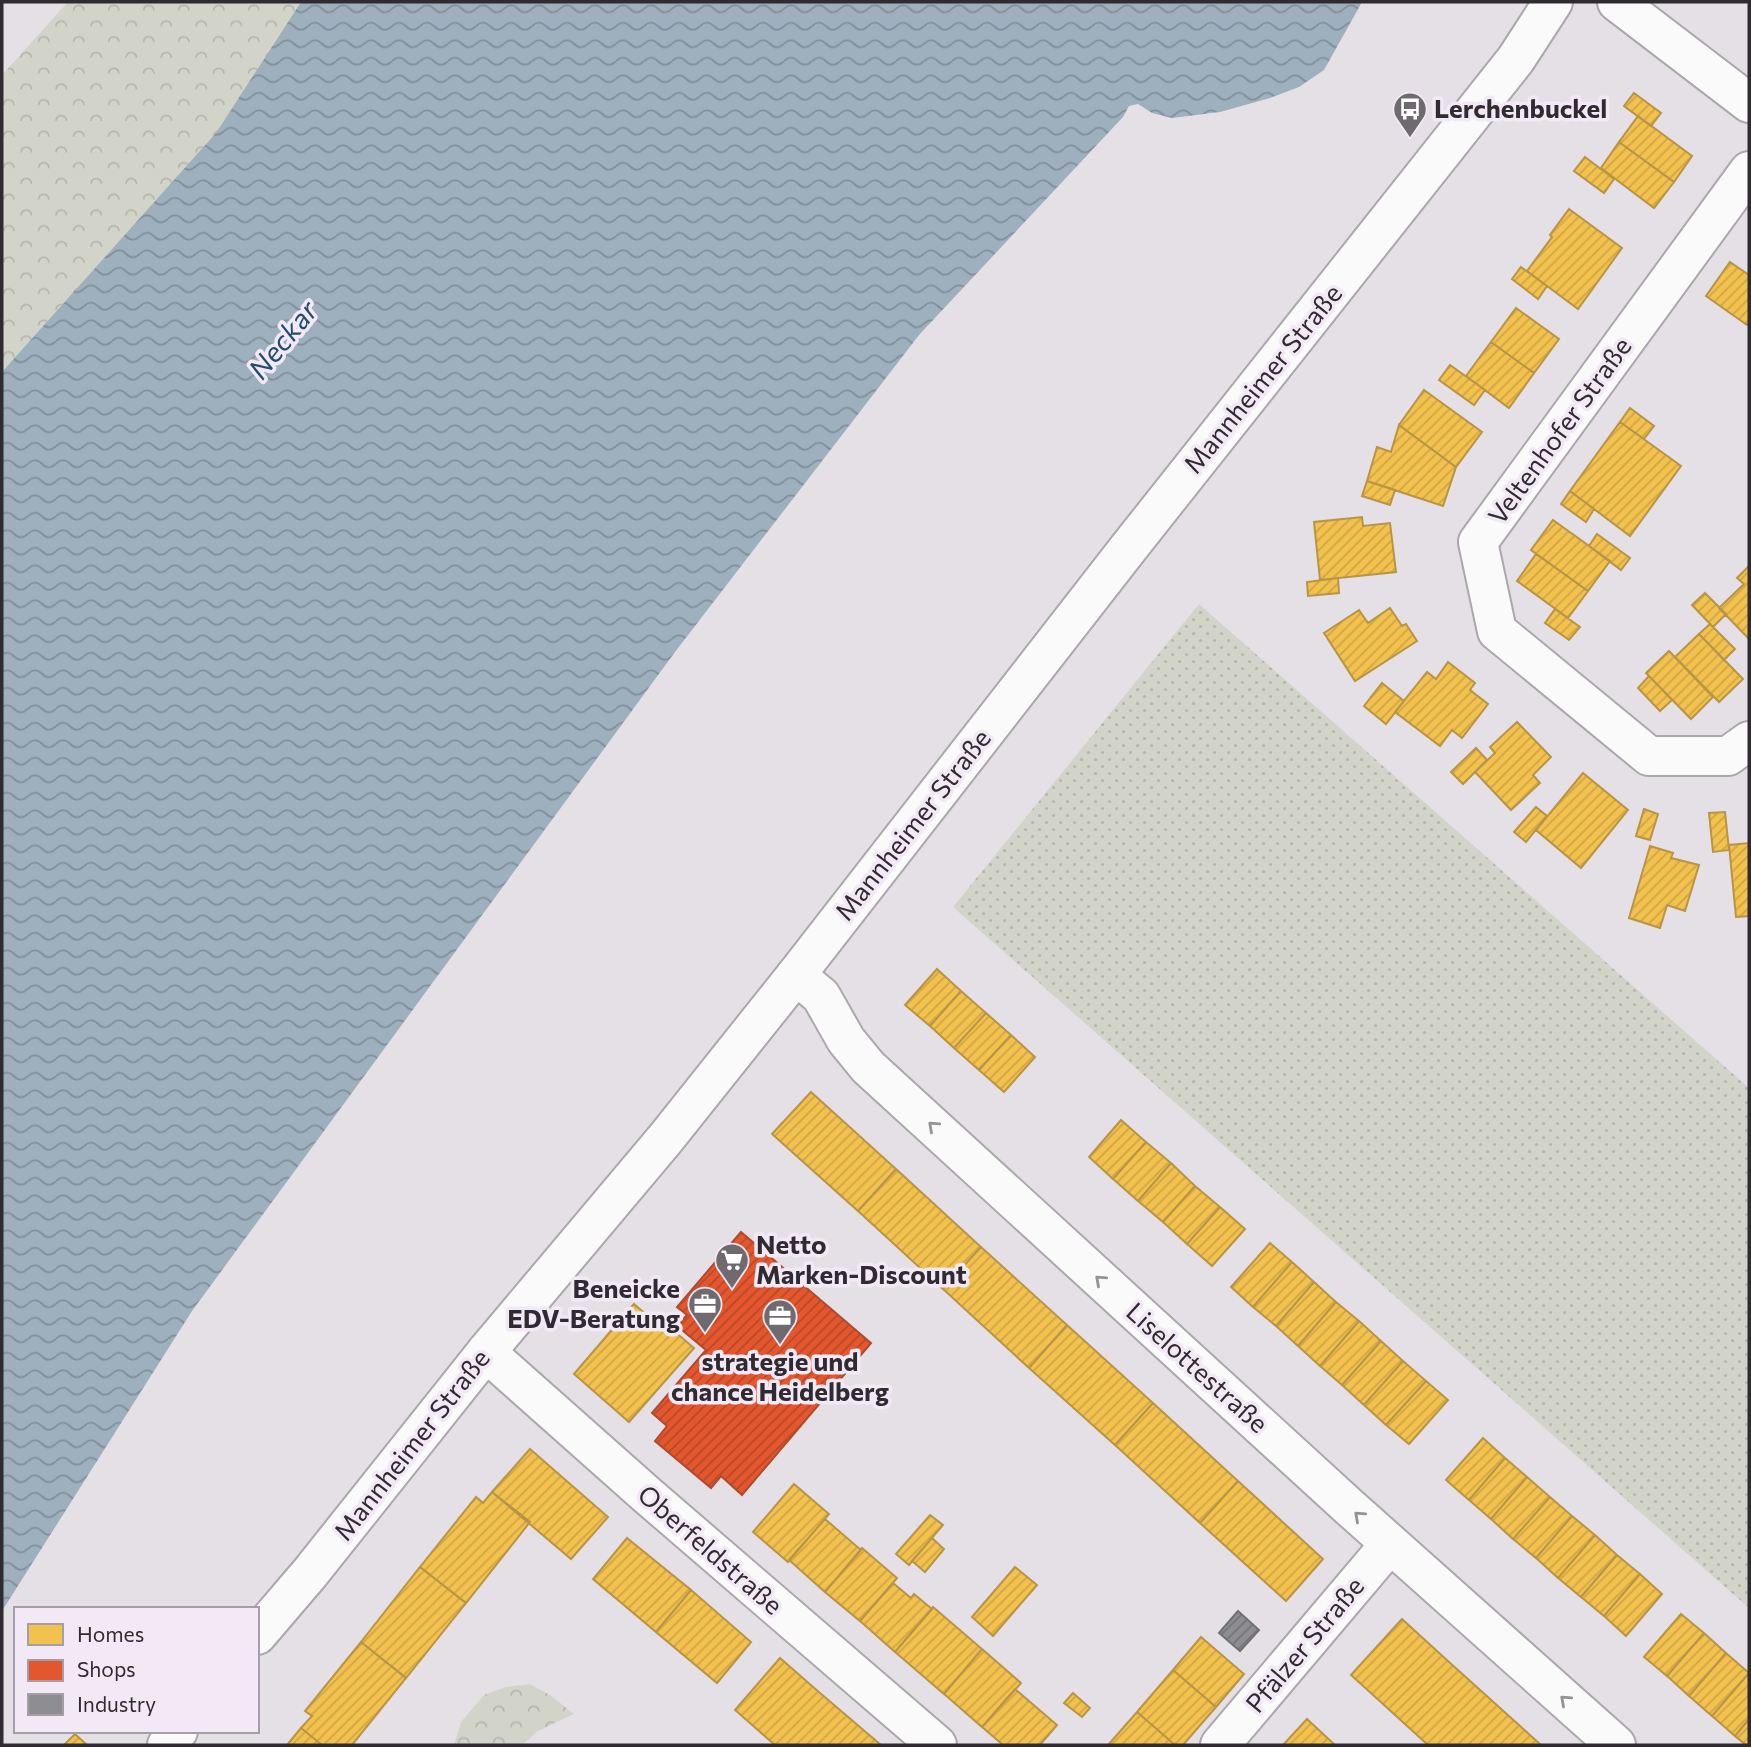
<svg xmlns="http://www.w3.org/2000/svg" width="1751" height="1747" font-family="Commissioner,sans-serif">
	<defs>
		<pattern id="park-crowns" width="20" height="18" patternUnits="userSpaceOnUse" patternTransform="scale(1.75)"><rect width="20" height="18" fill="#d2d4c9"/><path d="M2 6a3 3 0 1 1 6 0M12 15a3 3 0 1 1 6 0" fill="none" stroke="#b5b6ad"/></pattern>
		<pattern id="garden-dots" width="8" height="8" patternUnits="userSpaceOnUse" patternTransform="scale(1.75)"><rect width="8" height="8" fill="#d2d4c9"/><path d="M2 2h.1M6 6h.1" fill="none" stroke="#b5b6ad" stroke-width="1.8" stroke-linecap="round"/></pattern>
		<pattern id="water-waves" width="16" height="10" patternUnits="userSpaceOnUse" patternTransform="scale(1.75)"><rect width="16" height="10" fill="#9eafbd"/><path d="M0 5q4-4 8 0t8 0" fill="none" stroke="#818f9a"/></pattern>
		<pattern id="homes-hatch" width="6" height="6" patternUnits="userSpaceOnUse" patternTransform="scale(1.75)"><rect width="6" height="6" fill="#f2c14e"/><path d="M-1 1l2-2M0 6l6-6M5 7l2-2" fill="none" stroke="#d0a644"/></pattern>
		<pattern id="shops-hatch" width="6" height="6" patternUnits="userSpaceOnUse" patternTransform="scale(1.75)"><rect width="6" height="6" fill="#e4572e"/><path d="M-1 1l2-2M0 6l6-6M5 7l2-2" fill="none" stroke="#b94828"/></pattern>
		<pattern id="industry-hatch" width="6" height="6" patternUnits="userSpaceOnUse" patternTransform="scale(1.75)"><rect width="6" height="6" fill="#8d8d92"/><path d="M-1 1l2-2M0 6l6-6M5 7l2-2" fill="none" stroke="#747378"/></pattern>
	</defs>
	<rect width="100%" height="100%" fill="#e5dfe6"/>
	<path fill="url(#park-crowns)" d="M68,2H667L2,817V75Z
		M530,1684L550,1695L574,1714L538,1731L522,1745H454L461,1722L484,1695L506,1687Z"/>
	<path fill="url(#garden-dots)" d="M1199,604L1749,1088V1608L953,907Z"/>
	<path fill="url(#water-waves)" d="M301,2H1362L1324,70L1299,87L1270,98L1220,112L1172,118L1152,113L1138,104L1129,106L1123,117L919,335L675,652L192,1311L2,1611V372L216,133Z"/>
	<path fill="url(#homes-hatch)" stroke="#b89445" stroke-width="2" d="M1634,93L1661,113L1651,126L1624,106Z
		M1638,116L1692,156L1674,182L1619,142Z
		M1619,142L1674,182L1654,208L1601,168Z
		M1585,157L1614,179L1604,193L1574,171Z
		M1569,209L1622,248L1578,309L1527,271L1552,237L1550,235Z
		M1730,262L1749,275V323L1747,325L1706,296Z
		M1521,267L1547,286L1538,299L1512,279Z
		M1516,308L1559,339L1534,373L1491,342Z
		M1491,342L1534,373L1509,408L1466,376Z
		M1450,365L1485,390L1474,405L1439,380Z
		M1424,390L1482,432L1456,467L1399,425Z
		M1630,408L1654,426L1644,439L1620,422Z
		M1620,422L1681,466L1630,536L1570,491Z
		M1399,425L1456,467L1443,506L1367,481L1377,447L1391,452Z
		M1367,481L1395,490L1390,505L1362,496Z
		M1570,491L1594,509L1586,522L1561,504Z
		M1362,517L1363,526L1390,523L1396,572L1320,580L1314,522Z
		M1553,520L1610,561L1588,591L1531,550Z
		M1597,534L1630,558L1621,570L1589,546Z
		M1536,554L1588,591L1568,618L1517,581Z
		M1749,566V639L1719,608L1744,584L1737,578Z
		M1338,578L1339,593L1308,596L1307,582Z
		M1705,593L1726,614L1713,627L1692,605Z
		M1390,608L1402,626L1406,624L1417,641L1355,681L1324,633L1359,610L1368,623Z
		M1555,609L1580,627L1569,640L1545,623Z
		M1710,624L1735,649L1724,660L1699,634Z
		M1699,634L1743,679L1719,702L1675,657Z
		M1669,651L1713,697L1691,719L1646,673Z
		M1448,662L1475,683L1470,690L1488,704L1462,738L1452,730L1440,746L1395,712L1427,672L1436,679Z
		M1649,676L1672,700L1660,711L1638,688Z
		M1382,683L1404,701L1386,724L1364,706Z
		M1517,722L1551,757L1533,775L1540,783L1511,810L1475,772L1495,753L1490,747Z
		M1476,748L1487,760L1463,784L1451,772Z
		M1583,773L1628,810L1581,868L1536,830Z
		M1536,807L1547,816L1526,842L1514,832Z
		M1644,809L1658,814L1650,840L1636,836Z
		M1725,812L1729,850L1713,852L1709,813Z
		M1749,843V916L1736,917L1729,845Z
		M1650,846L1673,853L1671,858L1699,865L1685,911L1667,905L1660,928L1629,918Z
		M937,969L961,991L930,1026L905,1005Z
		M961,991L986,1013L954,1048L930,1026Z
		M986,1013L1011,1035L979,1070L954,1048Z
		M1011,1035L1035,1057L1004,1092L979,1070Z
		M811,1092L896,1169L858,1211L772,1134Z
		M1121,1120L1146,1142L1113,1179L1089,1157Z
		M1146,1142L1171,1163L1138,1201L1113,1179Z
		M1171,1163L1195,1186L1163,1222L1138,1201Z
		M896,1169L981,1247L943,1289L858,1211Z
		M1195,1186L1220,1207L1187,1244L1163,1222Z
		M1220,1207L1245,1229L1212,1266L1187,1244Z
		M1270,1243L1292,1262L1253,1307L1231,1287Z
		M981,1247L1067,1325L1029,1368L943,1289Z
		M1292,1262L1314,1282L1276,1326L1253,1307Z
		M1314,1282L1336,1302L1298,1346L1276,1326Z
		M1336,1302L1359,1321L1320,1366L1298,1346Z
		M634,1304L656,1323L660,1319L694,1348L629,1422L574,1374Z
		M1359,1321L1381,1341L1342,1385L1320,1366Z
		M1067,1325L1153,1403L1115,1445L1029,1368Z
		M1381,1341L1403,1361L1364,1405L1342,1385Z
		M1403,1361L1426,1381L1386,1425L1364,1405Z
		M1426,1381L1448,1400L1409,1444L1386,1425Z
		M1153,1403L1238,1481L1200,1523L1115,1445Z
		M1483,1438L1505,1458L1469,1500L1446,1480Z
		M530,1449L608,1517L571,1559L492,1492Z
		M1505,1458L1527,1477L1491,1519L1469,1500Z
		M1527,1477L1550,1497L1513,1539L1491,1519Z
		M1238,1481L1323,1559L1286,1601L1200,1523Z
		M794,1484L829,1514L788,1562L753,1532Z
		M492,1492L530,1522L466,1603L420,1567L476,1497L483,1503Z
		M1550,1497L1572,1516L1536,1558L1513,1539Z
		M930,1515L943,1525L909,1565L896,1554Z
		M1572,1516L1595,1535L1558,1578L1536,1558Z
		M825,1519L861,1550L825,1592L789,1560Z
		M1595,1535L1617,1555L1581,1597L1558,1578Z
		M627,1538L691,1590L656,1632L593,1579Z
		M932,1538L944,1549L925,1572L912,1561Z
		M862,1548L897,1578L860,1621L825,1592Z
		M1617,1555L1640,1574L1604,1616L1581,1597Z
		M420,1567L466,1603L406,1678L361,1642Z
		M1015,1567L1037,1585L993,1636L972,1617Z
		M1640,1574L1662,1594L1626,1636L1604,1616Z
		M893,1583L911,1598L914,1594L932,1609L895,1652L860,1621Z
		M691,1590L751,1642L717,1683L656,1632Z
		M933,1607L982,1649L944,1694L895,1652Z
		M1681,1614L1704,1633L1667,1676L1644,1657Z
		M1402,1619L1449,1662L1541,1745H1428L1351,1675Z
		M1704,1633L1726,1653L1689,1696L1667,1676Z
		M1201,1637L1244,1674L1216,1707L1173,1670Z
		M361,1642L406,1678L352,1745H322L301,1728L312,1716L305,1711Z
		M982,1649L1021,1683L982,1727L944,1694Z
		M1726,1653L1749,1673L1712,1716L1689,1696Z
		M780,1658L820,1693L881,1745H775L735,1710Z
		M1173,1670L1216,1707L1183,1745H1175L1137,1712Z
		M1749,1673V1719L1735,1736L1712,1716Z
		M1015,1689L1057,1725L1040,1745H1003L982,1727Z
		M1073,1693L1090,1708L1082,1717L1064,1703Z
		M1137,1712L1175,1745H1108Z
		M1307,1719L1335,1745H1283Z
		M1749,1719V1745H1746L1735,1736Z
		M301,1728L322,1745H287Z
		M75,1734L87,1745H64Z"/>
	<path fill="url(#shops-hatch)" stroke="#ae4a2f" stroke-width="2" d="M741,1232L871,1343L742,1495L721,1476L711,1488L655,1441L667,1426L652,1413L706,1350L677,1326L687,1315L677,1307Z"/>
	<path fill="url(#industry-hatch)" stroke="#717075" stroke-width="2" d="M1238,1611L1259,1630L1240,1651L1219,1633Z"/>
	<g fill="none" stroke-linecap="round" stroke-linejoin="round">
		<g stroke="#aca7ac" stroke-width="42">
			<path id="street" d="M1617,2L1749,103
				M1749,171L1478,542L1497,631L1649,756H1728L1749,741
				M796,975L821,996L846,1040L868,1067L1347,1505L1616,1745
				M486,1352L647,1495L937,1745
				M1220,1745L1390,1544"/>
		</g>
		<g stroke="#aca7ac" stroke-width="42">
			<path id="secondary" d="M257,1635L310,1573L486,1352L666,1138L796,975L1130,546L1516,59L1553,2
				M167,1745L178,1731"/>
		</g>
		<use href="#street" stroke="#fbfafb" stroke-width="38"/>
		<use href="#secondary" stroke="#fbfafb" stroke-width="38"/>
	</g>
	<defs><path id="oneway-chevron" d="M-2-3.5L2.5 0L-2 3.5" fill="none" stroke-width="1.6" stroke-linecap="round" stroke-linejoin="round" transform="scale(1.75)"/></defs>
	<g stroke="#959296">
		<use href="#oneway-chevron" transform="translate(933 1126) rotate(-138)"/>
		<use href="#oneway-chevron" transform="translate(1100 1280) rotate(-138)"/>
		<use href="#oneway-chevron" transform="translate(1359 1516) rotate(-138)"/>
		<use href="#oneway-chevron" transform="translate(1565 1700) rotate(-138)"/>
	</g>
	<defs>
		<g id="bus-pin" transform="scale(1.75)"><path d="M0 17L-7.5 6A9.5 9.5 0 1 1 7.5 6Z" fill="#6f6a70" stroke="#f3e9f6"/><path d="M-5-6H5V4H4V6H2V4H-2V6H-4V4H-5ZM-3.5-4V0h7V-4ZM-3.5 1.2v1.5H-2V1.2ZM2 1.2v1.5H3.5V1.2Z" fill="#fff"/></g>
		<g id="supermarket-pin" transform="scale(1.75)"><path d="M0 17L-7.5 6A9.5 9.5 0 1 1 7.5 6Z" fill="#6f6a70" stroke="#f3e9f6"/><path d="M-6-5.5h2.5l.6 2H6L4.5 2H-2.5L-4.4-4H-6ZM-1.5 3.2a1.3 1.3 0 1 0 .1 0ZM3 3.2a1.3 1.3 0 1 0 .1 0Z" fill="#fff"/></g>
		<g id="office-pin" transform="scale(1.75)"><path d="M0 17L-7.5 6A9.5 9.5 0 1 1 7.5 6Z" fill="#6f6a70" stroke="#f3e9f6"/><path d="M-6-3h4V-5.5h4V-3h4V5H-6ZM-1-4.5V-3h2v-1.5ZM-6 0V1H6V0Z" fill="#fff"/></g>
	</defs>
	<g fill-rule="evenodd">
		<use href="#bus-pin" x="1410" y="109"/>
		<use href="#supermarket-pin" x="732" y="1260"/>
		<use href="#office-pin" x="705" y="1304"/>
		<use href="#office-pin" x="780" y="1316"/>
	</g>
	<g text-anchor="middle" stroke-width="7" stroke-linejoin="round" paint-order="stroke">
		<g font-size="26" font-weight="bold" fill="#2f2b30" stroke="#f3e9f6" text-anchor="start">
			<text x="1434" y="118">Lerchenbuckel</text>
			<text x="756" y="1254">Netto<tspan x="756" dy="30">Marken-Discount</tspan></text>
			<text x="680" y="1298" text-anchor="end">Beneicke<tspan x="680" dy="30">EDV-Beratung</tspan></text>
			<text x="780" y="1371" text-anchor="middle">strategie und<tspan x="780" dy="30">chance Heidelberg</tspan></text>
		</g>
		<g font-size="26" fill="#2f2b30" stroke="#f3e9f6">
			<text transform="translate(1263 379) rotate(-51)" y="9">Mannheimer Straße</text>
			<text transform="translate(1560 431) rotate(-54)" y="9">Veltenhofer Straße</text>
			<text transform="translate(913 825) rotate(-52)" y="9">Mannheimer Straße</text>
			<text transform="translate(1197 1368) rotate(42)" y="9">Liselottestraße</text>
			<text transform="translate(412 1445) rotate(-52)" y="9">Mannheimer Straße</text>
			<text transform="translate(710 1550) rotate(41)" y="9">Oberfeldstraße</text>
			<text transform="translate(1305 1645) rotate(-50)" y="9">Pfälzer Straße</text>
		</g>
		<g font-size="28" font-style="italic" fill="#204e6b" stroke="#f3e9f6">
			<text transform="translate(283 340) rotate(-51)" y="10">Neckar</text>
		</g>
	</g>
	<rect width="1751" height="1747" fill="none" stroke="#2f2b30" stroke-width="7"/>
	<rect x="14" y="1607" width="245" height="126" fill="#f3e9f6" stroke="#a59da7" stroke-width="2"/>
	<rect x="28" y="1624" width="35" height="21" fill="#f2c14e" stroke="#a59da7" stroke-width="2"/>
	<text x="77" y="1642" font-size="21" fill="#2f2b30">Homes</text>
	<rect x="28" y="1660" width="35" height="21" fill="#e4572e" stroke="#a59da7" stroke-width="2"/>
	<text x="77" y="1677" font-size="21" fill="#2f2b30">Shops</text>
	<rect x="28" y="1694" width="35" height="21" fill="#8d8d92" stroke="#a59da7" stroke-width="2"/>
	<text x="77" y="1712" font-size="21" fill="#2f2b30">Industry</text>
</svg>
